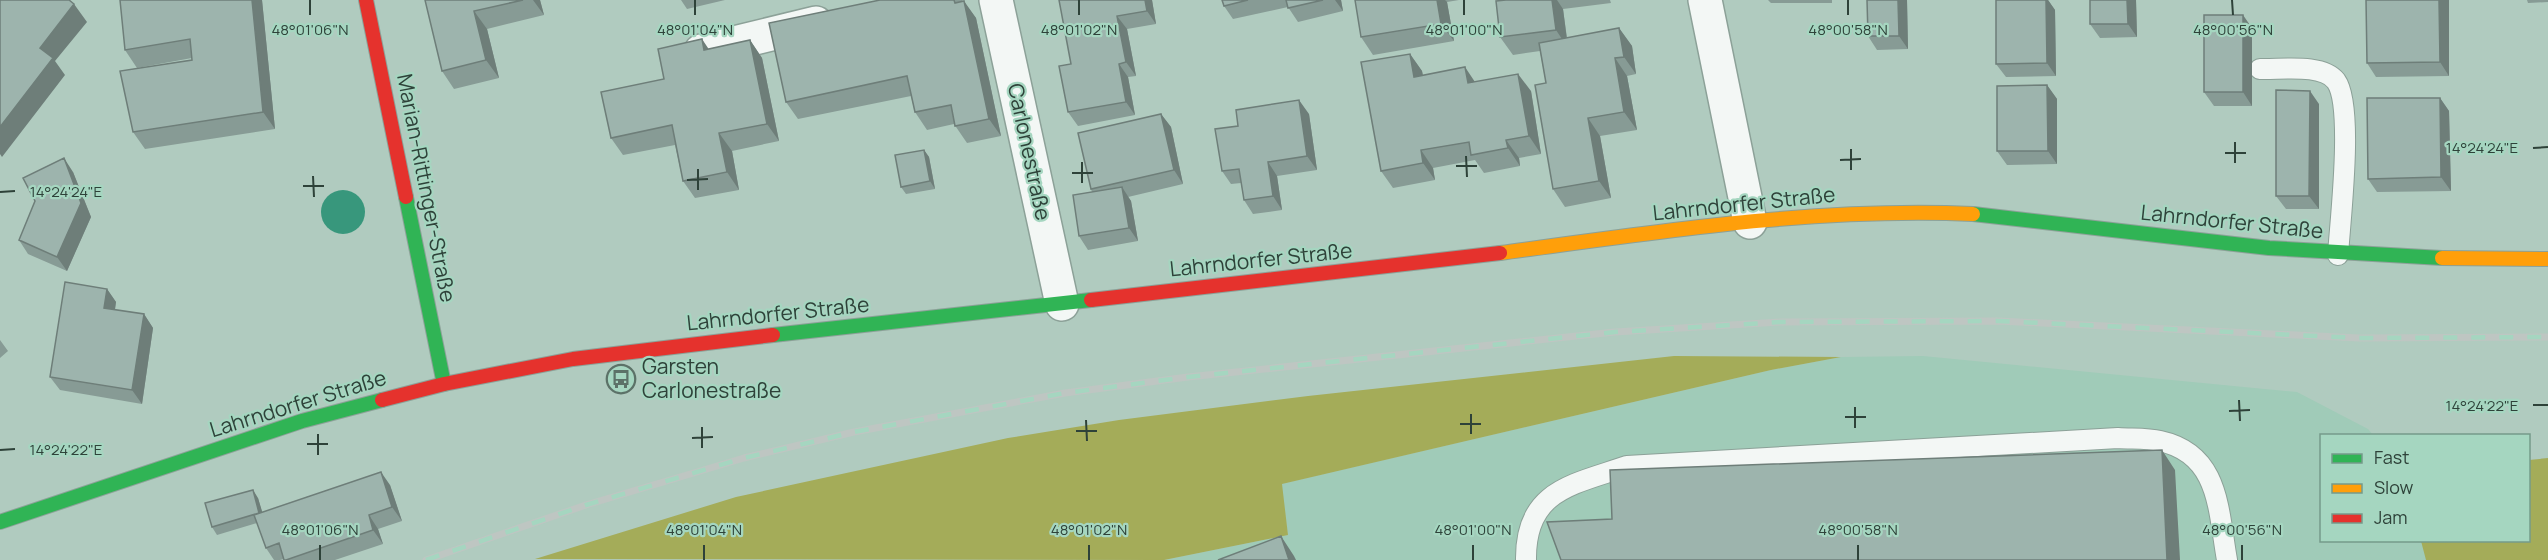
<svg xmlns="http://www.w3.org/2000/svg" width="2548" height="560" font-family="Manrope,sans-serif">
	<rect width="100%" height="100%" fill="#b0cbbf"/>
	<path fill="#a0cbb8" d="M1923,356L2297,392L2368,429L2373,435L2322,436V540L2445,541L2447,560H1164L1288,535L1281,484L1771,370L1841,357Z"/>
	<path fill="#a4ac59" d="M1674,356L1841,357L1771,370L1282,484L1288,535L1164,560L535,559L736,497L1008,438L1119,420L1308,396Z
		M2548,458V560H2426L2421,541L2528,540L2529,460Z"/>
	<path fill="#38977c" d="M321 212a22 22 0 1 1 44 0a22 22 0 1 1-44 0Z"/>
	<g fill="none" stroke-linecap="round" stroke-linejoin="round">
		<g stroke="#8ca198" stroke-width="22">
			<path id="lane" d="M2260,69C2280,70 2322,63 2336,81C2354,106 2340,221 2338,255
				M1526,560C1525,490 1572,485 1627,466L2118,438C2132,439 2147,438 2160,441C2220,454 2218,510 2227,560"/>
		</g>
		<g stroke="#8ca198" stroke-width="36">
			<path id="street" d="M996,0L1062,304
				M1705,0L1750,222
				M701,51L816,23"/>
		</g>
		<g stroke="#8ca198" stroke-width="16">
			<path id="fast" d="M406,197L444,384
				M1973,214L2269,248L2442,258
				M773,335L1091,300
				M0,522L302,421L382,400"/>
		</g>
		<g stroke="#8ca198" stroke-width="16">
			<path id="slow" d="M1500,253C1657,232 1814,207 1973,214
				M2442,258L2548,259"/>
		</g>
		<g stroke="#8ca198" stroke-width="16">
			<path id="jam" d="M366,0L406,197
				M1091,300L1500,253
				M382,400L444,384L573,359L773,335"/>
		</g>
		<use href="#lane" stroke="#f3f7f5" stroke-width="20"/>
		<use href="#street" stroke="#f3f7f5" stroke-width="33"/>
		<use href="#fast" stroke="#30b455" stroke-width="14"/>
		<use href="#slow" stroke="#ff9f0a" stroke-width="14"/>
		<use href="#jam" stroke="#e5322d" stroke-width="14"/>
		<g stroke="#bec6c2" stroke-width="7">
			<path id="rail" d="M426,560L586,505L744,458L854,432L1065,393L1188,377L1615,332L1781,322L1998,321L2359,338L2548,337"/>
		</g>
		<use href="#rail" stroke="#a5d6c0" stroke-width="4.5" stroke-dasharray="14" stroke-linecap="butt"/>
	</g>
	<path fill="#879b95" d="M120,0H262L275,129L145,149L133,132L192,60V58L137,68L125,50Z
		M425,0H540L544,15L487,29L499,78L454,89L442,71Z
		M681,0H725L687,9Z
		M880,0H962L976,18L1001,136L967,143L954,124L927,130L915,112L911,96L798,119L786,102Z
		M1059,0H1152L1156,24L1127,29L1136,76L1128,77L1135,115L1078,126L1068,112L1071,64Z
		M1222,0H1341L1343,11L1298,22L1288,7L1233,19L1224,6Z
		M1355,0H1459L1447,2L1454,41L1373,55L1361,37Z
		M1506,0H1610L1611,3L1563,9L1567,38L1619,28L1632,46L1636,74L1627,76L1637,130L1600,136L1611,198L1565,207L1553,189L1546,83L1540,51L1513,55L1500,37Z
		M1768,0H1832V3H1771Z
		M1907,0L1908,49L1877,50L1868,36Z
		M1996,0H2048L2055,10L2056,76L2006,77L1996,64Z
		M2090,0H2136L2137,37L2100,38L2090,24Z
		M2366,0H2449V76L2376,77L2367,63Z
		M2527,0H2548V2L2528,3Z
		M2252,28V106H2214L2204,92Z
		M750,40L762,58L779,141L732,151L739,190L695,198L683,181L675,145L623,155L611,138L664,79L708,49Z
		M1410,54L1422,71L1423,75L1531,91L1541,154L1519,158L1520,166L1484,173L1475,160L1433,168L1435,180L1393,188L1381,171Z
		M2047,85L2057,99V164L2007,165L1997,151Z
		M2440,98L2449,111L2451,191L2377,192L2368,179Z
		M2319,104V209H2286L2276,196Z
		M1161,114L1171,127L1183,184L1128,197L1131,201L1138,241L1088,250L1079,236L1092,192L1091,189Z
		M1309,114L1317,170L1277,176L1282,210L1253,214L1244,200L1241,183L1231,184L1222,171Z
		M924,150L929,157L935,189L906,194L901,187Z
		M73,172L91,217L67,271L28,254L19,240Z
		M107,289L116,302L115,310L144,314L153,328L142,404L60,390L50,377Z
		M0,340L8,351L0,358Z
		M390,485L402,521L378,529L383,544L335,560H284V559L280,560H274L266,548L257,523L217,535L212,527L258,498L262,512Z"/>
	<path fill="#6e7e79" d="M252,0H262L275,129L263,112Z
		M533,0H540L544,15Z
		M1145,0H1152L1156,24L1147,11Z
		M1335,0H1341L1343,11Z
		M1437,0H1445L1447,2L1454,41L1441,24Z
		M1552,0H1557L1563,9L1568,48L1556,30Z
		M1898,0H1907L1908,49L1899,36Z
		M2046,0H2048L2055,10L2056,76L2047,63Z
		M2127,0H2136L2137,37L2128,24Z
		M2439,0H2449V76L2440,62Z
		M964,1L976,18L1001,136L989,119Z
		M74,4L87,22L55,61L65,75L2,157L0,154V127L40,48Z
		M474,11L487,29L499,78L486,60Z
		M2243,15L2252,28V106L2243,92Z
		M1117,16L1127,29L1136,76L1126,62Z
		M1619,28L1632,46L1636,74L1624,57Z
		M702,39L714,57L704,50Z
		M750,40L762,58L779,141L767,124Z
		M1410,54L1422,71L1426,94L1414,77Z
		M1615,58L1627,76L1637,130L1624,112Z
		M1119,64L1128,77L1135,115L1126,102Z
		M1465,67L1477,85L1468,83Z
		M1518,74L1531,91L1541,154L1529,136Z
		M2047,85L2057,99V164L2048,151Z
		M2310,91L2319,104V209L2309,196Z
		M2440,98L2449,111L2451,191L2441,177Z
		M1299,100L1309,114L1317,170L1307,156Z
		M1161,114L1171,127L1183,184L1174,170Z
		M1588,118L1600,136L1611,198L1599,181Z
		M719,133L732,151L739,190L727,172Z
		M1506,140L1519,158L1520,166L1508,148Z
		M924,150L929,157L935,189L930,181Z
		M1421,150L1433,168L1435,180L1423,163Z
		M64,158L73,172L91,217L67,271L57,257Z
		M1268,162L1277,176L1282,210L1273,196Z
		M1122,187L1131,201L1138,241L1129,228Z
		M107,289L116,302L113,321L104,308Z
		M144,314L153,328L142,404L132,390Z
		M2162,450L2175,470L2180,560H2167Z
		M381,472L390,485L402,521L392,507Z
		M253,490L258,498L265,521L259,514Z
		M369,515L378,529L383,544L373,530Z
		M1281,536L1294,556L1296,560H1289Z"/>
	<path fill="#9db4ad" stroke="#6e7e79" stroke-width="1.5" d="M0,0H69L74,4L40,48L53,58L0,127Z
		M120,0H252L263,112L133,132L120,71L192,60L190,39L125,50Z
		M425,0H523L474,11L486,60L442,71Z
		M880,0H954L955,3L964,1L989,119L955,126L951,105L915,112L907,76L786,102L769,23Z
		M1059,0H1145L1147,11L1117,16L1126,62L1119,64L1126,102L1068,112L1059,66L1071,64Z
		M1222,0H1248L1224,6Z
		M1286,0H1323L1288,8Z
		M1355,0H1437L1441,24L1361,37Z
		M1506,0H1552L1556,30L1500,37L1496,1Z
		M1867,0H1898L1899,36H1868Z
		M1996,0H2046L2047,63L1996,64Z
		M2090,0H2127L2128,24H2090Z
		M2366,0H2439L2440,62L2367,63Z
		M2204,15H2243V92H2204Z
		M1619,28L1624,57L1615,58L1624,112L1588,118L1599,181L1553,189L1535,85L1546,83L1539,43Z
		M702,39L704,50L750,40L767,124L719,133L727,172L683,181L672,125L611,138L601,92L664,79L658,49Z
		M1410,54L1414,77L1465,67L1468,83L1518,74L1529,136L1506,140L1508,148L1471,155L1469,142L1421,150L1423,163L1381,171L1361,62Z
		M2047,85L2048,151H1997V86Z
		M2276,90L2310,91L2309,196H2276Z
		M2367,98H2440L2441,177L2368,179Z
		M1299,100L1307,156L1268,162L1273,196L1244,200L1239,169L1222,171L1215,129L1238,126L1236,110Z
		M1161,114L1174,170L1091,189L1078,133Z
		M924,150L930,181L901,187L895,155Z
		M64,158L81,203L57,257L19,240L35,201L23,178Z
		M1122,187L1129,228L1079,236L1073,195Z
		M65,282L107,289L104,308L144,314L132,390L50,377Z
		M2162,450L2167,560H1561L1547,522L1612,519L1610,470Z
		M381,472L392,507L369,515L373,530L286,560H284L279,543L266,548L254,515Z
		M253,490L259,513L212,527L205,503Z
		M1281,536L1289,560H1218Z"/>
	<path fill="none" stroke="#2e4239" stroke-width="2" d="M310,0V15M695,0V15M1079,0V15M1464,0V15M1848,0V15M2232,0L2233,15M2235,142V163M2533,148L2548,147M1851,149V170M2225,153H2246M1466,156L1467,177M1840,160L1861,159M1082,162V183M1456,166H1477M698,169V190M1072,173H1093M313,176L314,197M687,180L708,179M303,186H324M0,192L15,191M2239,400L2240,421M2533,405H2548M1855,407V428M2229,411L2250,410M1471,414V434M1845,417H1866M1086,420L1087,441M1460,424H1481M702,427V448M1076,431H1097M318,434V455M692,438L713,437M307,444H328M0,450L15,449M320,545V560M704,545V560M1089,545V560M1473,545V560M1858,545V560M2242,545V560"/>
	<defs>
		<g id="bus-ring" transform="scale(1.5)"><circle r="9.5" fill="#a5d6c0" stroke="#5c7268" stroke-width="1.5"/><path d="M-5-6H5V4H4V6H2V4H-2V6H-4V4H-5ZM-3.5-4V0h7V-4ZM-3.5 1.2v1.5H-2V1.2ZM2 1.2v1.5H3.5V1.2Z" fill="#5c7268"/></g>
	</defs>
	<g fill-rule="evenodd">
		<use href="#bus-ring" x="621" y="379"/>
	</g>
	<g text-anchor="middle" stroke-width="4.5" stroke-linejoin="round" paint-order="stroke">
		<g font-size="21" fill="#2e4239" stroke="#a5d6c0">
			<text transform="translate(1029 152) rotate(78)" y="7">Carlonestraße</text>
			<text transform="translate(426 188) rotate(79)" y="7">Marian-Rittinger-Straße</text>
			<text transform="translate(1744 204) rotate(-6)" y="7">Lahrndorfer Straße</text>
			<text transform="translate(2232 222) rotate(6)" y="7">Lahrndorfer Straße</text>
			<text transform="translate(1261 260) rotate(-6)" y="7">Lahrndorfer Straße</text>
			<text transform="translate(778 314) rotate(-6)" y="7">Lahrndorfer Straße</text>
			<text transform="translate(298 404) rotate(-17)" y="7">Lahrndorfer Straße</text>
		</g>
		<g font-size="21" fill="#2e4239" stroke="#a5d6c0" text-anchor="start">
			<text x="642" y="374">Garsten<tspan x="642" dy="24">Carlonestraße</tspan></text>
		</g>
	</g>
	<g font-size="15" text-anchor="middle" fill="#2e4239" stroke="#a5d6c0" stroke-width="4.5" stroke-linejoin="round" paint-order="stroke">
		<text x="310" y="35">48°01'06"N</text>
		<text x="695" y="35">48°01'04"N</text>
		<text x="1079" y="35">48°01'02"N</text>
		<text x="1464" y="35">48°01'00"N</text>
		<text x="1848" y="35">48°00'58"N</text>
		<text x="2233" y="35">48°00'56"N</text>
		<text x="2482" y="153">14°24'24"E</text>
		<text x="66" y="197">14°24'24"E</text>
		<text x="2482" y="411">14°24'22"E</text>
		<text x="66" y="455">14°24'22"E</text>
		<text x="320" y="535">48°01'06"N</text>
		<text x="704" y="535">48°01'04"N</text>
		<text x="1089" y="535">48°01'02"N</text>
		<text x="1473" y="535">48°01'00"N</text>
		<text x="1858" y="535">48°00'58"N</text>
		<text x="2242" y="535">48°00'56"N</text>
	</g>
	<rect x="2320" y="434" width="210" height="108" fill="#a5d6c0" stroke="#759b8a" stroke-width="1.5"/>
	<rect x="2332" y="454" width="30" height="9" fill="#30b455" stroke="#759b8a" stroke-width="1.5"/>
	<text x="2374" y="464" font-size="18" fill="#2e4239">Fast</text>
	<rect x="2332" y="484" width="30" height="9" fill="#ff9f0a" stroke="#759b8a" stroke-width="1.5"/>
	<text x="2374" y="494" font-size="18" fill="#2e4239">Slow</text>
	<rect x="2332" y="514" width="30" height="9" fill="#e5322d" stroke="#759b8a" stroke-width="1.5"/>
	<text x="2374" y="524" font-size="18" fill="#2e4239">Jam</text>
</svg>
